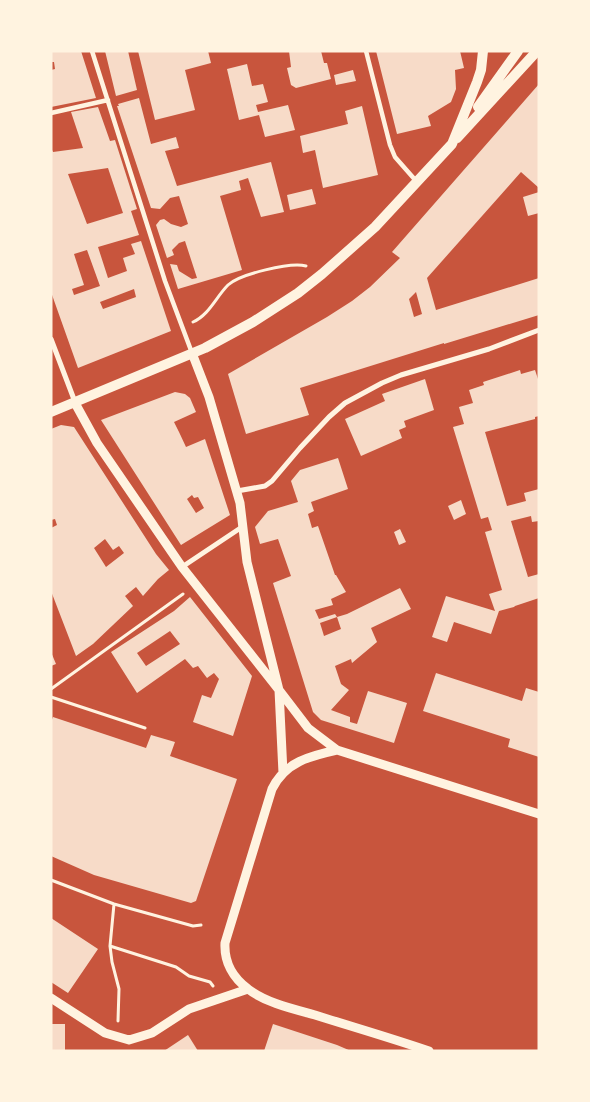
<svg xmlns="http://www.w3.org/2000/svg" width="590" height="1102" font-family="'IBM Plex Serif',serif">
	<rect width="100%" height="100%" fill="#c8553d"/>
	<path fill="#f7dbc8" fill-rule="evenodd" d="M51,51H81L96,98L51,107V70L55,69L54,62H51Z
		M105,51H128L137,90L116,96Z
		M138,51H208L211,63L185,70L195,110L155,120Z
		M289,51H321L324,63H327L331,79L296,88L291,85L287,68L291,67Z
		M376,51H460L464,68L455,70L456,89L451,102L428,116L431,126L397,134Z
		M247,64L252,86L263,84L268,102L256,105L258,112L288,105L295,130L265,137L259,115L239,120L227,69Z
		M353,70L356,81L336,85L334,75Z
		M539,84V188L521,172L427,278L436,310L539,278V315L444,344V343L300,388L309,415L246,434L228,374L327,317L352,301L370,287L400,258L392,252ZM416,292L422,314L414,317L409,299Z
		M139,98L151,144L176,137L179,148L165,151L177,186L271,162L284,212L261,217L248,178L239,181L241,190L220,196L242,270L178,289L170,264L177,265L179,271L192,279L197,278L185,241L179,243L172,250L174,255L167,258L156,225L160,220L164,219L171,224L181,227L188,224L179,196L170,198L160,209L151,208L117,106H119L118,104Z
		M362,106L378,175L323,188L315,150L303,153L300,136L348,124L345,111Z
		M98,107L110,141L115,140L137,209L131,211L139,235L98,247L108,278L127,271L123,258L135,254L131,244L141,241L171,331L78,368L51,292V148L53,152L83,148L71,112ZM108,168L123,213L87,224L68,174ZM87,250L100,286L74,295L72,289L84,285L74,254ZM134,289L136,297L103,309L100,302Z
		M312,189L316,204L290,210L287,195Z
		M539,192V213L528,216L523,197Z
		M520,370L521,374L535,370L539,382V416L535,417V419L485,432L507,506L526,501L524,493L539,489V521L532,522L531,516L511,521L528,577L539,574V598L515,606L514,607L499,611L491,634L454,622L447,642L432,637L446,596L495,611L489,594L502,590L485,532L492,530L488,517L481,519L453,427L464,424L459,407L473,403L469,390L484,385L483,382Z
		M425,379L434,410L404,421L406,427L399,430L402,438L361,456L345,419L385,401L382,394Z
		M175,392L185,394L190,398L196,412L174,422L179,432L186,447L205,439L230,515L181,545L101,420ZM192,495L194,498L198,497L204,508L196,513L187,499Z
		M61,425L74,427L156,554L169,570L158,579L143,596L136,587L125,596L133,606L93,644L76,656L51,591V528L57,525L55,519L51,520V429ZM105,539L113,550L119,546L124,553L106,567L94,548Z
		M338,458L348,489L311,502L314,511L308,514L312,528L318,526L335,575H336L346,592L331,599L333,605L315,610L319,619L335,614L337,617L347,614L400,588L411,609L371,628L377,642L352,663L351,659L335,666L341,684L349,690L331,710L350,717V722L357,724L368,691L407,703L394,743L321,720L313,712L273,583L291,576L278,539L260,544L255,527L268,511L298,502L291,481L300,470ZM337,617L341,629L324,636L320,623Z
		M461,500L466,514L454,520L448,506Z
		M400,529L406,542L399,545L394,532Z
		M190,597L252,676L233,736L193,722L202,695L211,698L219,679L214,673L207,678L198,666L193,668L185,659L137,693L111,652L174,611ZM170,631L180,644L146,666L137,653Z
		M51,652L56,664L51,666Z
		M436,673L522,701L526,688L539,692V757L508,747L510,739L423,711Z
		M53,717L146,748L151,735L175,742L170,756L237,779L196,901L191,903L94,875L51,856V722Z
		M51,918L98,949L68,993L51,982Z
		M51,1024H65V1051H51Z
		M273,1024L337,1045L351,1051H264Z
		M188,1035L198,1051H164Z"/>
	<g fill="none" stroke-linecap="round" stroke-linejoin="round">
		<path stroke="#fff3e0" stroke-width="3" d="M193,322C209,315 216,297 228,285C240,274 290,262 306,266
			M51,689L183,594
			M51,697L145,728
			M51,880L114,904L193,926L201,925
			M114,904L110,946L112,962L119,989L118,1021
			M110,946L176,967L189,976L210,982L213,986"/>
		<path stroke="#fff3e0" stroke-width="4.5" d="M92,51L165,281L192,353
			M366,51L390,145L395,157L417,182
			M51,113L108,100"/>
		<path stroke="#fff3e0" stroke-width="5" d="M51,339L75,402
			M237,491L265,486L272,481L300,448L329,417L345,403L382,383L401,375L489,349L539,330
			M182,567L242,527"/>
		<path stroke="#fff3e0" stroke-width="9" d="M192,353L209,397L240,503L247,562L279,690L283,773
			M75,403L97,443L182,567L279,690L308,728L337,750
			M51,998L105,1033L129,1040L152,1033L189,1009L248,989
			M429,1051C391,1038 353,1027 315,1015C293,1009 266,1003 248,989C233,978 224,962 225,943L272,789C285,762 310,756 337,750L539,814"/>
		<path stroke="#fff3e0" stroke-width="10" d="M478,107L518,51
			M457,138L537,51
			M51,412L205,348L253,322L298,293L322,274L375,227L452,144L477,82L481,70L483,51"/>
	</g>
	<rect width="590" height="1102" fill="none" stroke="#fff3e0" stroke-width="105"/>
</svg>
